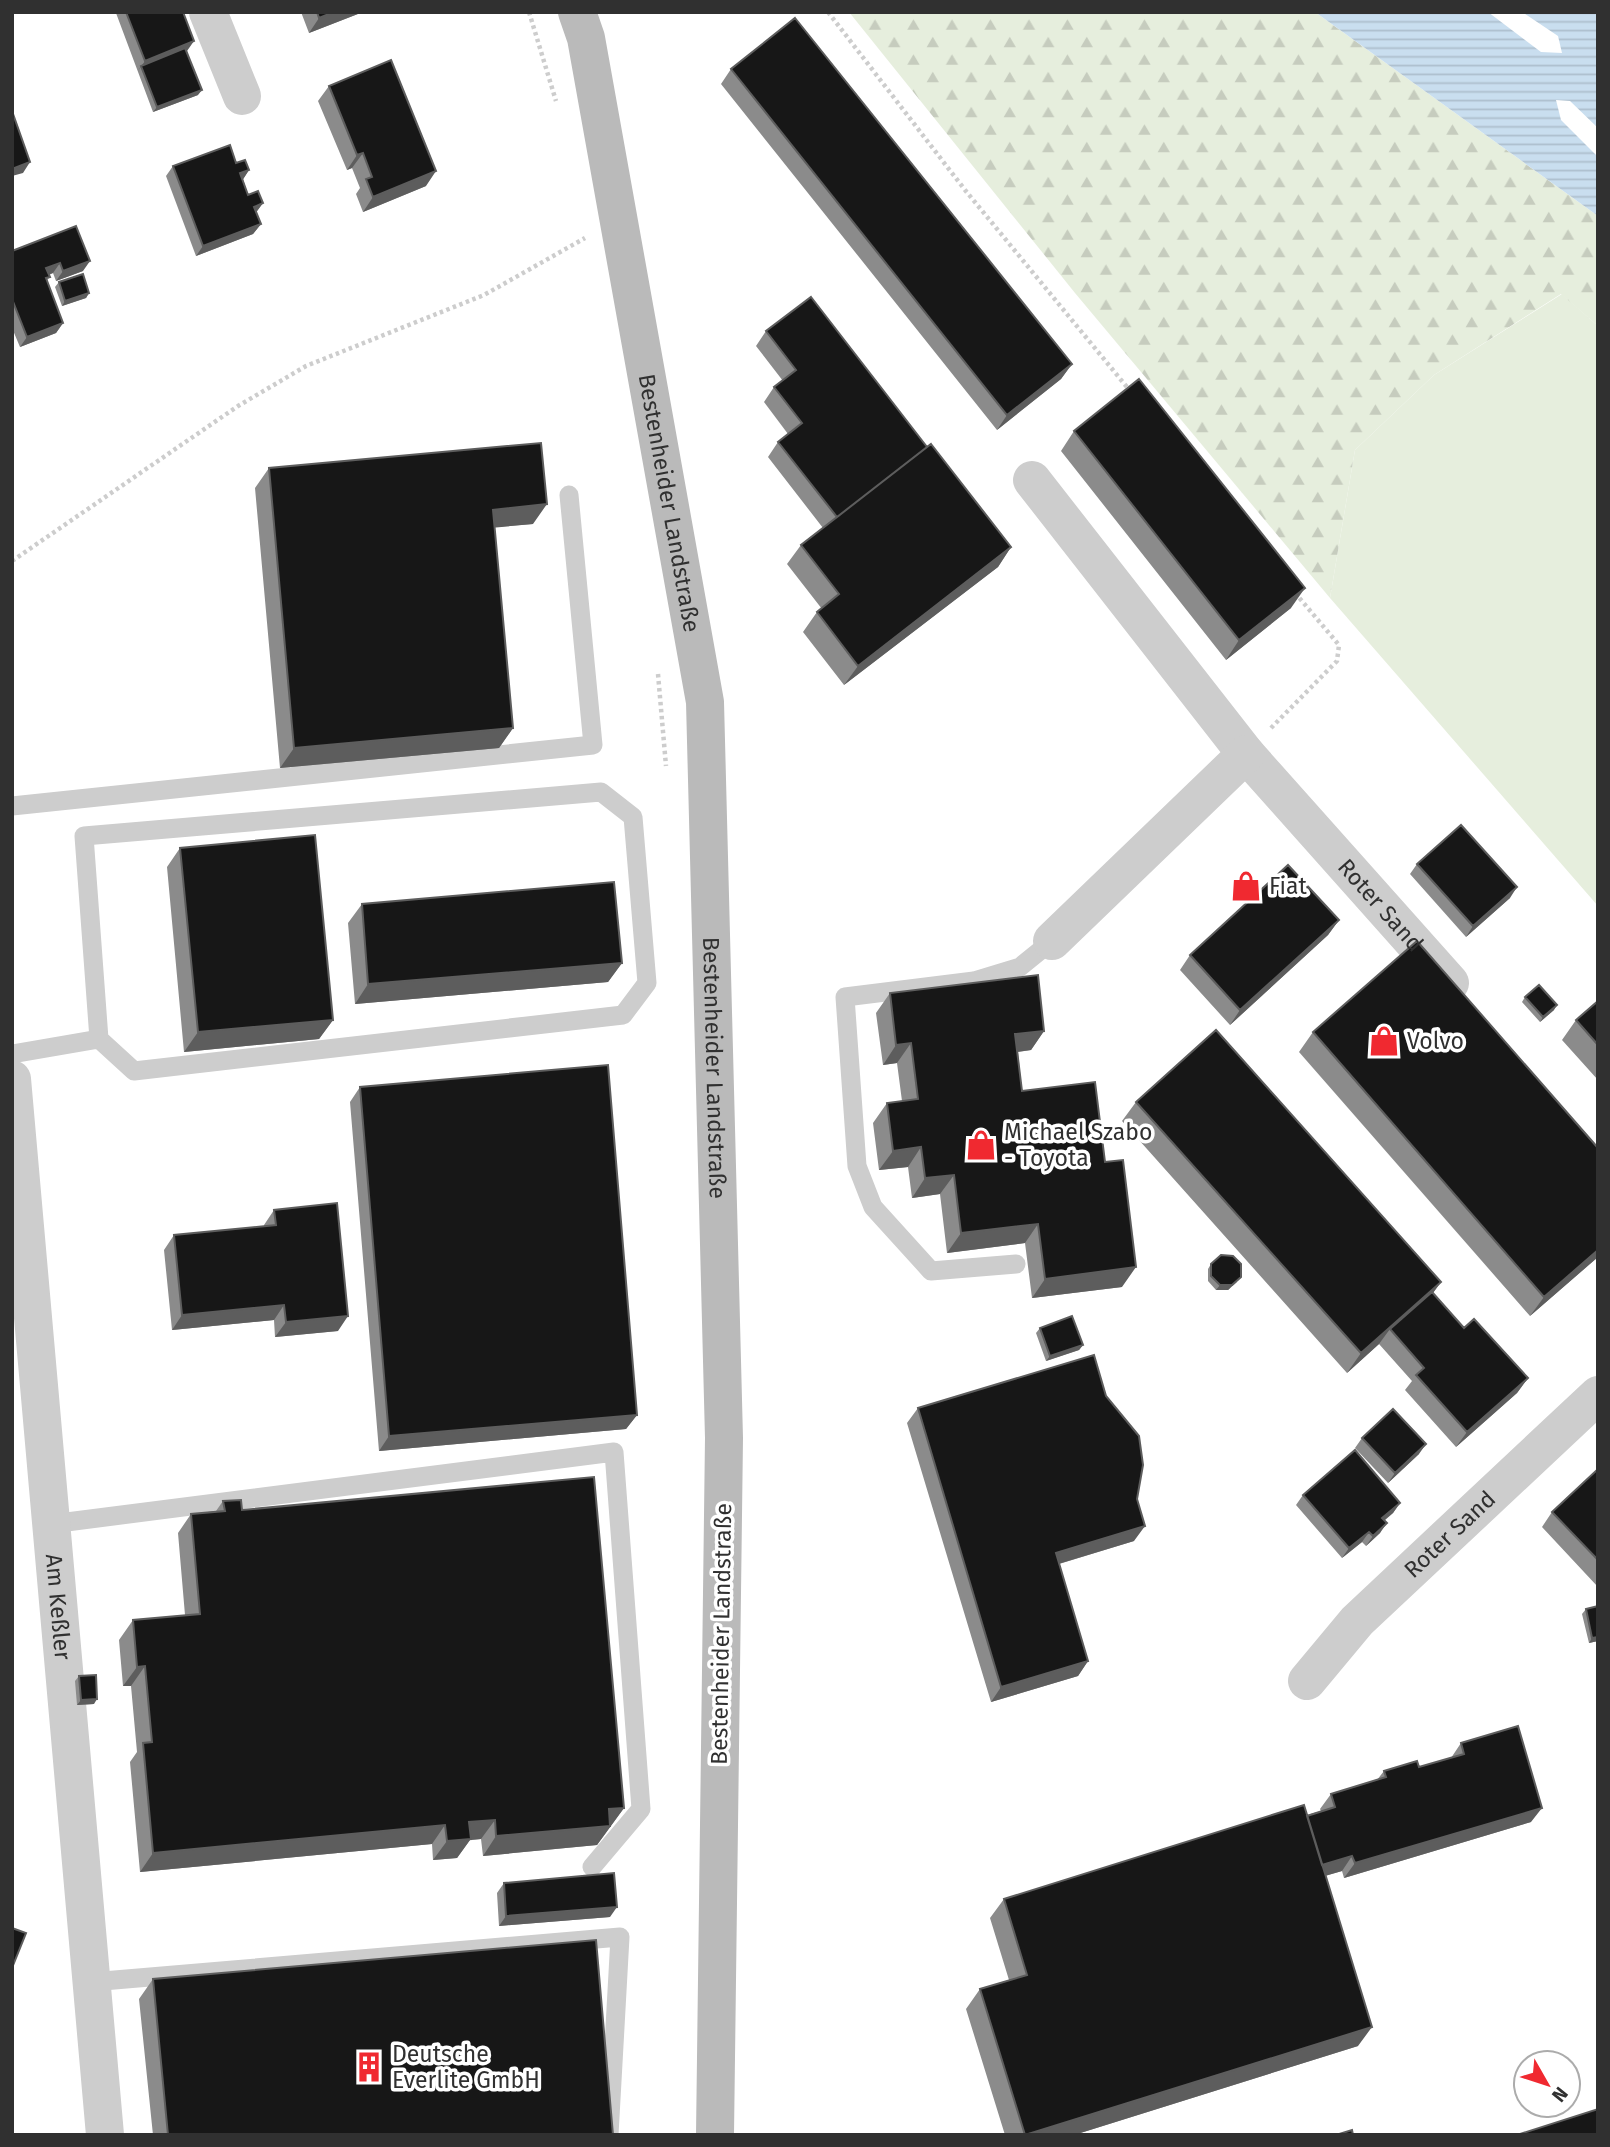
<svg xmlns="http://www.w3.org/2000/svg" width="1610" height="2147" font-family="'Fira Sans',sans-serif">
	<defs>
		<pattern id="forest-firs" width="22" height="20" patternUnits="userSpaceOnUse" patternTransform="scale(1.75)"><rect width="22" height="20" fill="#e6eedd"/><path d="M5 1l3.5 6h-7zM16 11l3.5 6h-7z" fill="#c6ccbe"/></pattern>
		<pattern id="water-rules" width="6" height="5" patternUnits="userSpaceOnUse" patternTransform="scale(1.75)"><rect width="6" height="5" fill="#c9deef"/><path d="M0 2.5h6" fill="none" stroke="#adbfcd"/></pattern>
	</defs>
	<rect width="100%" height="100%" fill="#fff"/>
	<path fill="#e6eedd" d="M1562,294L1598,326V906L1330,598L1355,450L1434,375Z"/>
	<path fill="url(#forest-firs)" d="M849,12H1315L1598,216V326L1561,294L1434,375L1355,450L1330,598L1075,293Z"/>
	<path fill="url(#water-rules)" d="M1315,12H1488L1541,52L1562,53L1558,36L1522,12H1598V128L1570,101L1556,100L1561,120L1598,157V216Z"/>
	<g fill="none" stroke-linecap="round" stroke-linejoin="round">
		<path stroke="#cdcdcd" stroke-width="4.5" stroke-dasharray="3.5 3.5" stroke-linecap="butt" d="M529,12L556,101
			M828,12L965,190L1131,392
			M12,561L238,406L306,366L484,295L585,238
			M658,674L666,766
			M1271,728L1337,661L1339,645L1296,594"/>
		<path stroke="#cdcdcd" stroke-width="19" d="M601,792L633,817L647,983L623,1015L134,1071L99,1039L84,836Z
			M12,806L593,745L569,495
			M12,1054L99,1039
			M1016,1264L931,1271L873,1207L857,1166L845,997L974,981L1020,967L1052,941
			M51,1524L614,1452L641,1809L592,1867
			M91,1982L620,1937L609,2135"/>
		<g stroke="#cdcdcd" stroke-width="38">
			<path d="M208,12L242,96"/>
			<path id="s1" d="M1032,480L1246,754L1450,983"/>
			<path d="M1052,941L1246,754"/>
			<path id="s2" d="M12,1079L105,2135"/>
			<path id="s3" d="M1307,1681L1357,1621L1598,1395"/>
		</g>
		<path stroke="#bababa" stroke-width="38" id="s4" d="M577,12L586,38L705,702L724,1438L715,2135"/>
	</g>
	<path fill="#8b8b8b" d="M116,12H183L187,51L198,95L153,112L116,13Z
		M301,12H363L309,33Z
		M731,69L1072,364L1061,379L997,430L721,84Z
		M329,86L426,186L363,212L356,194L360,188L352,168L347,170L318,101Z
		M236,163L249,170L243,179L248,195L263,203L256,212L261,224L253,234L196,256L166,176L173,166Z
		M76,226L83,271L56,281L53,273L49,275L50,277L47,280L63,323L56,333L20,347L12,328V251Z
		M59,282L89,293L86,298L62,306L55,287Z
		M766,331L927,447L1011,547L998,567L844,685L803,632L817,612L822,609L787,564L801,545L823,528L768,457L778,442L788,434L764,402L774,387L783,381L756,346Z
		M1074,431L1291,608L1226,660L1061,451Z
		M269,468L533,524L494,527L513,728L499,748L280,768L255,488Z
		M180,848L333,1020L319,1039L184,1052L167,867Z
		M1417,864L1510,898L1466,937L1410,874Z
		M362,904L622,963L608,982L355,1004L348,923Z
		M1339,920L1328,935L1230,1025L1180,970L1190,955Z
		M890,993L1044,1031L1031,1050L1018,1052L1022,1091L1105,1162L1122,1287L1032,1298L1025,1243L947,1253L940,1194L912,1198L908,1167L879,1170L873,1123L887,1103L902,1101L897,1063L883,1065L876,1013Z
		M1525,997L1554,1010L1540,1022L1522,1002Z
		M1598,1001V1080L1562,1040L1576,1020Z
		M1313,1032L1598,1148V1257L1530,1316L1299,1052Z
		M360,1087L637,1415L626,1429L379,1451L350,1102Z
		M1136,1102L1441,1282L1433,1293L1464,1328L1528,1378L1517,1393L1456,1447L1405,1390L1412,1381L1379,1344L1347,1373L1122,1121Z
		M274,1210L338,1331L275,1337L274,1320L172,1330L164,1250L174,1235L264,1226V1225Z
		M1211,1264L1237,1282L1228,1290H1216L1208,1281V1269Z
		M1040,1328L1083,1345L1079,1350L1046,1361L1036,1333Z
		M918,1408L1137,1499L1134,1541L1059,1564L1088,1661L1078,1676L991,1702L907,1423Z
		M1362,1438L1419,1454L1388,1483L1355,1448Z
		M1598,1469V1587L1542,1527L1552,1512Z
		M1303,1495L1400,1503L1393,1513L1384,1521L1380,1533L1366,1546L1362,1542L1342,1558L1296,1505Z
		M223,1501L242,1510L624,1808L597,1845L483,1856L481,1839L470,1840L457,1858L433,1860L432,1844L140,1872L130,1762L137,1752L131,1686H123L119,1640L133,1620L185,1615L178,1533L191,1514L216,1511Z
		M1586,1609L1598,1641L1589,1643L1582,1614Z
		M79,1676L94,1704L77,1705L75,1681Z
		M1461,1743L1531,1822L1344,1878L1342,1871L1325,1876L1358,2046L1074,2135H1005L966,2009L980,1989L1009,1980L990,1918L1004,1899L1321,1811L1320,1809L1331,1794L1377,1780L1384,1771L1419,1767L1451,1758Z
		M504,1883L610,1917L499,1926L497,1893Z
		M153,1979L613,2135H153L139,1999Z"/>
	<path fill="#5d5d5d" d="M334,12H363L309,33L319,18Z
		M194,41L187,51L141,66L138,71L145,61Z
		M202,90L198,95L153,112L157,107Z
		M363,153L352,168L347,170L357,155Z
		M30,162L23,173L12,176V169Z
		M249,170L242,181L240,173Z
		M436,171L426,186L363,212L373,197Z
		M263,203L255,214L254,207Z
		M261,224L253,234L196,256L203,246Z
		M90,261L83,271L56,281L63,271Z
		M60,263L53,273L39,278L46,268Z
		M89,293L86,298L62,306L65,301Z
		M63,323L56,333L20,347L27,337Z
		M1072,364L1061,379L997,430L1007,415Z
		M547,504L533,524L479,529L493,510Z
		M1011,547L998,567L844,685L858,666Z
		M1305,588L1291,608L1226,660L1239,640Z
		M513,728L499,748L280,768L294,748Z
		M1517,887L1510,898L1466,937L1473,926Z
		M1339,920L1328,935L1230,1025L1240,1010Z
		M622,963L608,982L355,1004L368,984Z
		M1557,1005L1554,1010L1540,1022L1543,1017Z
		M333,1020L319,1039L184,1052L198,1032Z
		M1044,1031L1031,1050L1002,1054L1015,1034Z
		M911,1043L897,1063L883,1065L896,1045Z
		M921,1147L908,1167L879,1170L893,1151Z
		M954,1175L940,1194L912,1198L925,1178Z
		M1038,1224L1025,1243L947,1253L961,1233Z
		M1598,1250V1257L1530,1316L1544,1297Z
		M1136,1267L1122,1287L1032,1298L1045,1279Z
		M1241,1277L1228,1290H1216L1220,1285Z
		M1441,1282L1427,1301L1390,1329L1379,1344L1347,1373L1361,1353Z
		M284,1305L274,1320L172,1330L182,1315Z
		M348,1316L338,1331L275,1337L286,1322Z
		M1083,1345L1079,1350L1046,1361L1050,1356Z
		M1528,1378L1517,1393L1456,1447L1467,1432Z
		M637,1415L626,1429L379,1451L389,1436Z
		M1426,1444L1419,1454L1388,1483L1395,1473Z
		M1400,1503L1393,1513L1375,1528L1382,1518Z
		M1387,1523L1380,1533L1366,1546L1373,1536Z
		M1145,1526L1134,1541L1045,1568L1056,1553Z
		M1369,1532L1362,1542L1342,1558L1349,1548Z
		M1598,1637V1641L1589,1643L1592,1638Z
		M1088,1661L1078,1676L991,1702L1001,1687Z
		M145,1666L131,1686H123L137,1667Z
		M97,1699L94,1704L77,1705L81,1700Z
		M624,1808L597,1845L483,1856L496,1836L609,1809Z
		M1542,1808L1531,1822L1344,1878L1355,1863Z
		M495,1820L481,1839L470,1840L457,1858L433,1860L447,1841L469,1822Z
		M445,1825L432,1844L140,1872L153,1853Z
		M1352,1856L1342,1871L1307,1881L1318,1866Z
		M617,1907L610,1917L499,1926L506,1916Z
		M1372,2027L1358,2046L1074,2135H1025Z"/>
	<path fill="#171717" stroke="#5d5d5d" stroke-width="2" d="M126,12H183L194,41L145,61Z
		M317,12H334L319,18Z
		M795,18L1072,364L1007,415L731,69Z
		M185,48L202,90L157,107L141,66Z
		M391,60L436,171L373,197L366,179L372,177L363,153L357,155L329,86Z
		M12,111L30,162L12,169Z
		M230,145L236,163L245,160L249,170L240,173L248,195L258,191L263,203L254,207L261,224L203,246L173,166Z
		M76,226L90,261L63,271L60,263L46,268L50,277L46,278L63,323L27,337L12,299V251Z
		M83,274L89,293L65,301L59,282Z
		M811,297L927,447L837,517L778,442L802,423L774,387L796,370L766,331Z
		M1139,379L1305,588L1239,640L1074,431Z
		M541,443L547,504L493,510L513,728L294,748L269,468Z
		M931,444L1011,547L858,666L817,612L839,594L801,545Z
		M1461,825L1517,887L1473,926L1417,864Z
		M315,835L333,1020L198,1032L180,848Z
		M1288,865L1339,920L1240,1010L1190,955Z
		M614,882L622,963L368,984L362,904Z
		M1417,941L1598,1148V1250L1544,1297L1313,1032Z
		M1038,975L1044,1031L1015,1034L1022,1091L1095,1082L1105,1162L1123,1160L1136,1267L1045,1279L1038,1224L961,1233L954,1175L925,1178L921,1147L893,1151L887,1103L918,1099L911,1043L896,1045L890,993Z
		M1539,985L1557,1005L1543,1017L1525,997Z
		M1598,1001V1045L1576,1020Z
		M1216,1030L1441,1282L1361,1353L1136,1102Z
		M608,1065L637,1415L389,1436L360,1087Z
		M337,1203L348,1316L286,1322L284,1305L182,1315L174,1235L276,1225L274,1210Z
		M1221,1255L1233,1256L1241,1264V1277L1232,1285H1220L1211,1276V1264Z
		M1432,1292L1464,1328L1474,1319L1528,1378L1467,1432L1416,1375L1424,1368L1390,1329Z
		M1072,1316L1083,1345L1050,1356L1040,1328Z
		M1094,1355L1106,1396L1139,1436L1143,1465L1137,1499L1145,1526L1056,1553L1088,1661L1001,1687L918,1408Z
		M1393,1409L1426,1444L1395,1473L1362,1438Z
		M1355,1450L1400,1503L1382,1518L1387,1523L1373,1536L1369,1532L1349,1548L1303,1495Z
		M1598,1469V1560L1552,1512Z
		M594,1477L624,1808L609,1809L610,1826L496,1836L495,1820L469,1822L471,1839L447,1841L445,1825L153,1853L143,1743L152,1742L145,1666L137,1667L133,1620L200,1614L191,1514L225,1511L223,1501L241,1500L242,1510Z
		M1598,1606V1637L1592,1638L1586,1609Z
		M96,1675L97,1699L81,1700L79,1676Z
		M1518,1726L1542,1808L1355,1863L1352,1856L1322,1865L1307,1816L1335,1807L1331,1794L1386,1777L1384,1771L1417,1761L1419,1767L1464,1754L1461,1743Z
		M1304,1805L1372,2027L1025,2135L980,1989L1027,1975L1004,1899Z
		M614,1873L617,1907L506,1916L504,1883Z
		M12,1928L26,1933L12,1968Z
		M596,1940L613,2135H168L153,1979Z
		M1598,2109V2135H1517Z
		M1352,2130L1353,2135H1336Z"/>
	<defs>
		<g id="shop-bare" transform="scale(2.415)"><path d="M-5-2.5h2.3a2.7 3.5 0 0 1 5.4 0H5L5.5 6h-11ZM-1.5-2.5h3a1.5 2.3 0 0 0-3 0Z" fill="#f02930" stroke="#fff" stroke-width="2.5" paint-order="stroke"/></g>
		<g id="building-bare" transform="scale(2.415)"><path d="M-4-6H4V6H1V3H-1V6H-4ZM-2.5-4.3h1.7v1.8h-1.7ZM.8-4.3h1.7v1.8H.8ZM-2.5-1h1.7V.8h-1.7ZM.8-1h1.7V.8H.8Z" fill="#f02930" stroke="#fff" stroke-width="2.5" paint-order="stroke"/></g>
	</defs>
	<g fill-rule="evenodd">
		<use href="#shop-bare" x="1246" y="886"/>
		<use href="#shop-bare" x="1384" y="1041"/>
		<use href="#shop-bare" x="981" y="1145"/>
		<use href="#building-bare" x="369" y="2067"/>
	</g>
	<g text-anchor="middle" stroke-width="7" stroke-linejoin="round" paint-order="stroke">
		<g font-size="23" fill="#303030" stroke="#fff">
			<text dy="8" stroke="none"><textPath href="#s4" startOffset="500">Bestenheider Landstraße</textPath></text>
			<text dy="8" stroke="none"><textPath href="#s1" startOffset="550">Roter Sand</textPath></text>
			<text dy="8" stroke="none"><textPath href="#s4" startOffset="1068">Bestenheider Landstraße</textPath></text>
			<text dy="8" stroke="none"><textPath href="#s3" startOffset="205">Roter Sand</textPath></text>
			<text dy="8" stroke="none"><textPath href="#s2" startOffset="530">Am Keßler</textPath></text>
			<text transform="translate(721 1634) rotate(-89)" y="8">Bestenheider Landstraße</text>
		</g>
		<g font-size="23" fill="#303030" stroke="#fff" text-anchor="start">
			<text x="1269" y="894">Fiat</text>
			<text x="1407" y="1049">Volvo</text>
			<text x="1004" y="1140">Michael Szabo<tspan x="1004" dy="26">- Toyota</tspan></text>
			<text x="392" y="2062">Deutsche<tspan x="392" dy="26">Everlite GmbH</tspan></text>
		</g>
	</g>
	<rect width="1610" height="2147" fill="none" stroke="#303030" stroke-width="28"/>
	<g transform="translate(1547 2084) rotate(129)"><circle r="33" fill="#ffffff" stroke="#acacac" stroke-width="2"/>
	<path d="M0-5L12 26L0 18L-12 26Z" fill="#f02930"/>
	<text y="-10" font-size="19" font-weight="bold" text-anchor="middle" fill="#303030">N</text>
	</g>
</svg>
